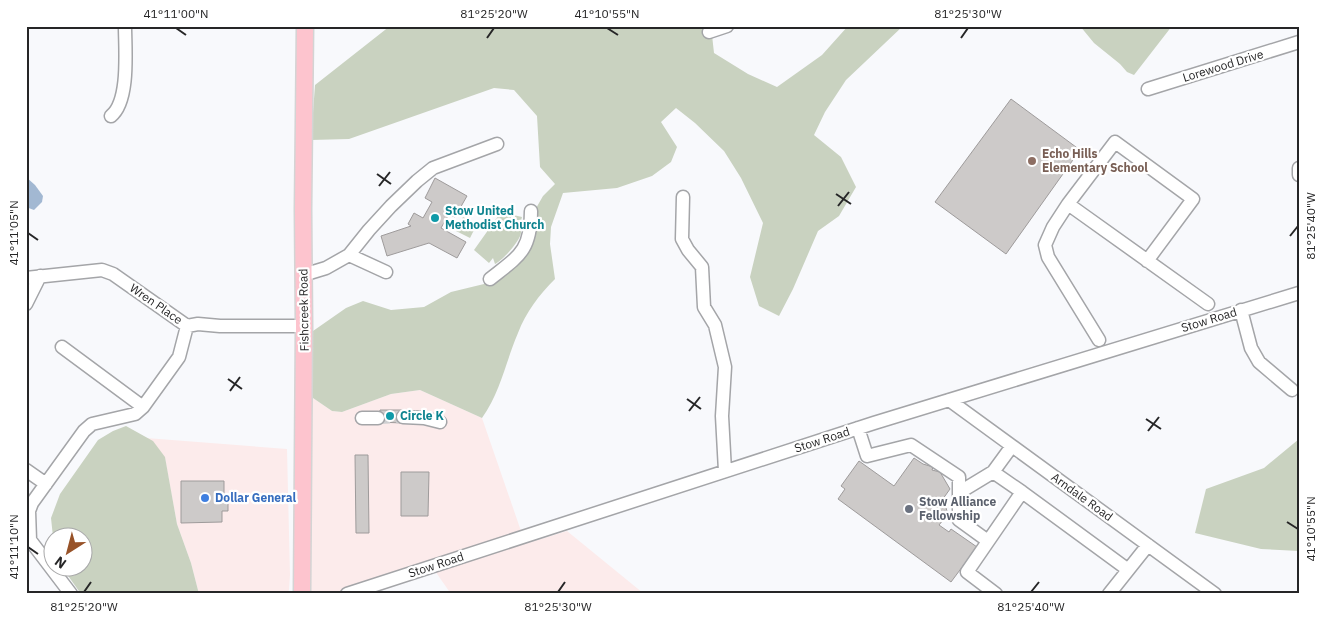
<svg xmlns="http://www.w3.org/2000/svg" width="1325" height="620" font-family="'IBM Plex Sans',sans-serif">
	<rect width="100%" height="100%" fill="#f8f9fc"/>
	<path fill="#fcebeb" d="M420,390L482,418L521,531L337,594H306V399L313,398L332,411L342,412L391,394Z
		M146,438L287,449L290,575L289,590L287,594H199L191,563L177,524L165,458Z
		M567,531L643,593L451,594L435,571Z"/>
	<path fill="#c9d2c0" d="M390,26H711L714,53L748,74L777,87L822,55L848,26H903L846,80L825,112L814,135L841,157L856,187L839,216L818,231L793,289L779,316L759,306L750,277L763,223L741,178L724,151L695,123L676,108L661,122L677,147L671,162L652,176L617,188L563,193L551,227L550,244L555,279C539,295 526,312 518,333C506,361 500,393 482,418L420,390L391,394L342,412L332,411L313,398V331L346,308L363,301L391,310L424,307L451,292L484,284L507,273L521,261L529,249L535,210L543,196L555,184L540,167L537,116L514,90L494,88L349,139L311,140L315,85Z
		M1080,26H1172L1134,75L1127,72L1120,64L1094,43Z
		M501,212L522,217C520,223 521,228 521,233C520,241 502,261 495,264L493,258L489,263L474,250Z
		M463,217L477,224L470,238L456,231Z
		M126,426L153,441L165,457L177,524L191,563L199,594H81L64,570L63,568H82V538L53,537L51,518L60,494L98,440L113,431Z
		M1299,439V551L1261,549L1195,533L1206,489L1264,468Z"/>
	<path fill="#a2b8d2" d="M26,177L35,185L43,196L42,202L34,210L26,207Z"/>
	<path fill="#cdcac9" stroke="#9e9b9b" d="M1011,99L1080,150L1006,254L935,202Z
		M435,178L467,196L455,217L449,214L441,228L466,242L457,258L429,243L387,256L381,236L411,226L408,224L414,213L423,218L432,202L425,198Z
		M380,410H403V423L378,422Z
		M355,455H368L369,533H356Z
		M914,458L923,464L933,467L932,470L940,472L950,489L940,503L946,508L948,514L939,525L949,532L951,529L977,547L951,582L838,499L845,489L841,486L859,461L894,486Z
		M401,472H429L428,516H401Z
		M181,481H224V494H228V511H222V522L181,523Z"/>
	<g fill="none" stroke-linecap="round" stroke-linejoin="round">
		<path stroke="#cecfd1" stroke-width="12" stroke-dasharray="12 6" stroke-linecap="butt" d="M378,418L403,417"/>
		<g stroke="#a4a5a8" stroke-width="15">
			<path id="minor" d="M709,32L727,26
				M1148,89L1299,42
				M111,116C130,101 125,48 125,26
				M1299,168V175
				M683,197L682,239L688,250L702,267L704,307L715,325L725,367L722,416L725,471
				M1068,204L1115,142L1193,199L1147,261
				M349,255L386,272
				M303,275L326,268L349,255L369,230L391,206L417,181L433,168L497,144
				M26,278L102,270L113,274L187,326L198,324L220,326H304
				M490,279C519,256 531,251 531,211
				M26,304L40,276
				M1241,310L1251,348L1259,362L1292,390
				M1099,340L1048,257L1045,245L1053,227L1068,204L1208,304
				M62,347L143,407
				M949,400L1215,594
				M403,417L424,418L440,422
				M362,418H378
				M858,428L867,456L911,445L959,477V520L988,541
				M1012,446L993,472L1022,492
				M26,470L46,484
				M960,492L993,472
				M30,540L29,511L32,503L84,431L92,424L135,414L143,407L179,357L187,326
				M30,540L71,594
				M347,594L874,423L1299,293
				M996,594L967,572L1022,492L1127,569
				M1109,594L1148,545"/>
		</g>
		<g stroke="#d4d4d4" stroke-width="19">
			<path id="major" d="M302,594L304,326L303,209L305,26"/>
		</g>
		<use href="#minor" stroke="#fff" stroke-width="12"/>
		<use href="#major" stroke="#fdc4ce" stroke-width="16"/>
	</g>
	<path fill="none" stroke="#262627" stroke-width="2" d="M176,28L186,35M607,28L618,35M487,38L494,28M961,38L968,28M377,174L391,184M379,186L390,172M836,194L851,204M838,206L849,192M28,233L38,240M1290,236L1298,226M228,379L242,389M230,391L240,377M687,399L701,409M689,411L700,397M1146,419L1161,429M1148,431L1159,417M1287,522L1298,529M28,547L38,554M84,592L91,582M558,592L565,582M1031,592L1039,582"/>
	<circle fill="#8d6e63" stroke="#fff" stroke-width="2" cx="1032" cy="161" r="5"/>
	<g fill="#0f9aa8" stroke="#fff" stroke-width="2">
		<circle cx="435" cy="218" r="5"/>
		<circle cx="390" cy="416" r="5"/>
	</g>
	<circle fill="#3f7fe0" stroke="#fff" stroke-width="2" cx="205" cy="498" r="5"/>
	<circle fill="#6b7280" stroke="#fff" stroke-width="2" cx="909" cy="509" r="5"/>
	<g text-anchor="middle" stroke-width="4.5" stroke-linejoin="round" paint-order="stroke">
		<g font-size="12" fill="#262627" stroke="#fff">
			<text transform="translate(1223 66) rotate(-17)" y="4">Lorewood Drive</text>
			<text transform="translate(156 304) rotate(35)" y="4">Wren Place</text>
			<text transform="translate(304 310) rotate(-91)" y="4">Fishcreek Road</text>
			<text transform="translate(1209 320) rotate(-17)" y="4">Stow Road</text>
			<text transform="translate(822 440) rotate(-18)" y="4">Stow Road</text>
			<text transform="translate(1082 497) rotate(36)" y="4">Arndale Road</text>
			<text transform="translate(436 565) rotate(-18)" y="4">Stow Road</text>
		</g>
		<g font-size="12" font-weight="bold" fill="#785e54" stroke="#fff" text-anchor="start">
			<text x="1042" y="158">Echo Hills<tspan x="1042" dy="14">Elementary School</tspan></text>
		</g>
		<g font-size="12" font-weight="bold" fill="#0d838f" stroke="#fff" text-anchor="start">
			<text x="445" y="215">Stow United<tspan x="445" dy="14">Methodist Church</tspan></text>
			<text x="400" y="420">Circle K</text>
		</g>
		<g font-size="12" font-weight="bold" fill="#366cbe" stroke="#fff" text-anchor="start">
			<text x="215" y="502">Dollar General</text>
		</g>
		<g font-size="12" font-weight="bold" fill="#5b616d" stroke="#fff" text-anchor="start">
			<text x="919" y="506">Stow Alliance<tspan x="919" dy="14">Fellowship</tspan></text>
		</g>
	</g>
	<rect width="1325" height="620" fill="none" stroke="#ffffff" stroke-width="55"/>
	<g transform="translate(68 552) rotate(216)"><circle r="24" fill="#ffffff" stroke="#a8a8a9"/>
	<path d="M0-4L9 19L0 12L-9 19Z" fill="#975228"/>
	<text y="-8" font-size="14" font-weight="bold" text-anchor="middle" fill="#262627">N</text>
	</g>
	<rect x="28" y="28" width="1270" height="564" fill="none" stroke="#262627" stroke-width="2"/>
	<g font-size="12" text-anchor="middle" fill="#262627">
		<text x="176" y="18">41°11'00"N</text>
		<text x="494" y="18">81°25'20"W</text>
		<text x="607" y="18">41°10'55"N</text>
		<text x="968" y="18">81°25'30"W</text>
		<text transform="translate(1311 226) rotate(-90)" y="4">81°25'40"W</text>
		<text transform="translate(14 233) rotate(-90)" y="4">41°11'05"N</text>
		<text transform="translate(1311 529) rotate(-90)" y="4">41°10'55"N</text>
		<text transform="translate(14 547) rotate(-90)" y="4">41°11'10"N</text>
		<text x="84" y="611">81°25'20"W</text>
		<text x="558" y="611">81°25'30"W</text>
		<text x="1031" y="611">81°25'40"W</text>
	</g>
</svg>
